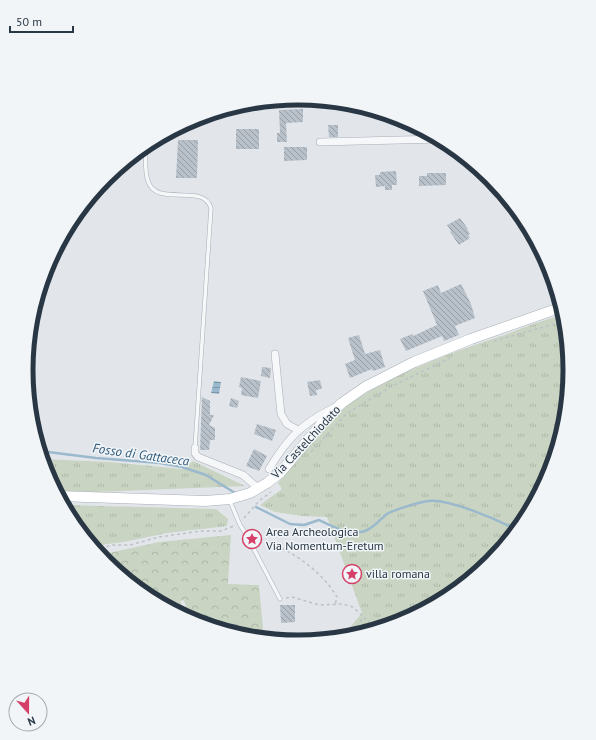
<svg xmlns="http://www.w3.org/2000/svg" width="596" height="740" font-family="'PT Sans',sans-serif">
	<defs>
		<pattern id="grass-tufts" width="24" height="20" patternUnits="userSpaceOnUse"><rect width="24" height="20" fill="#c9d5c2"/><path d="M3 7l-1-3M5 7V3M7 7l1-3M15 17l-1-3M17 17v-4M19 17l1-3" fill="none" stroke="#adb7a8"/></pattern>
		<pattern id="forest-crowns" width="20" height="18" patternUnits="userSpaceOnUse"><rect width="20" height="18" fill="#c9d5c2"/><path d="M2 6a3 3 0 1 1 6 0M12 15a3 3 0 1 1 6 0" fill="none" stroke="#adb7a8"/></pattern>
		<pattern id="water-rules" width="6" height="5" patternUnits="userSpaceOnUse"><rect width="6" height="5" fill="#9bb9cd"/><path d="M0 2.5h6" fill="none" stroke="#7e97a8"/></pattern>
		<pattern id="building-back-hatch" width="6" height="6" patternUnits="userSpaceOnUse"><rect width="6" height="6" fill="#b8c0c9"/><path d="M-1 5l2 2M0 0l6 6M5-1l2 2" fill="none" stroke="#969da5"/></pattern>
	</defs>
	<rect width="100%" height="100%" fill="#e2e6eb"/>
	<path fill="url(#grass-tufts)" d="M564,315L570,370L565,423L549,474L524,521L490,562L449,596L402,621L360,634H354L352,636L341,638L362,613L327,517L301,516L275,512L260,505L282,489L278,483C299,458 318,430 342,410C386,375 453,352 507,334C525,327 545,319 564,315Z
		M42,459L110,462L182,469L193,461L245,486L97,492L56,491L47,474Z
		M63,505L216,509L228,519L227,526L167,533L124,542L92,546L72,521Z
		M180,601L186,617L166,607Z"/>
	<path fill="url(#forest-crowns)" d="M231,535L228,584L259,585L264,639L245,637L194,621L190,619L184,600L166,607C144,594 116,575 100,555L159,542Z"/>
	<path fill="url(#water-rules)" d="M214,381L221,382L219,394L211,393Z"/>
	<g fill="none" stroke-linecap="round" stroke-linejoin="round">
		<path stroke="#9bb9cd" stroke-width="2.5" d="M40,451L96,458L160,463L182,467L206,475L235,493
			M256,507L290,524L304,525L319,520C331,526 350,536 365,531C374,528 380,519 387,514C393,510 420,502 428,501C448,498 498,520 517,530"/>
	</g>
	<path fill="url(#building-back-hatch)" d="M303,109V122L286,123L287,142H277V133H280L279,110Z
		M328,125H338V137H329Z
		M236,129H259V149H236Z
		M178,140H198L197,178H176Z
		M284,147H307V160L284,161Z
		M396,171L397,185H392V190H385V186L376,187L375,175H380V172Z
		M427,173H446V185L419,186V176H427Z
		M460,218L468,229H467L470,234L468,235L470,238L459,245L450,232L451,231L447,225Z
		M461,284L471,304L475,318L455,326L459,335L444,341L442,336L406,351L400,339L412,334L413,336L437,325L423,291L438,285L441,293Z
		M359,335L365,354L380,350L385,367L373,371L372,369L350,378L345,364L355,360L348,338Z
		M262,367L271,368L270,378L261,376Z
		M241,377L261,381L258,398L241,395L242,388L239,387Z
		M320,380L322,389L316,390L317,395L310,396L307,382Z
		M202,397L210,401V415H214L209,425L215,428V440H210L209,450H200Z
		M231,398L239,401L237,408L229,406Z
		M257,424L276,430L272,441L254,434Z
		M254,449L267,456L259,471L246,466Z
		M280,605H295V622L281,623Z"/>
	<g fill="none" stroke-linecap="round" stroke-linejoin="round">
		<g stroke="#a7aeb6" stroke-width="4.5">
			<path id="lane" d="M146,144C146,156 144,170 148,181C156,208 203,182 211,208L195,448
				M230,501L240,525L246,534L280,599"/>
		</g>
		<g stroke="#a7aeb6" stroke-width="8">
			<path id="street" d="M320,142L440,139
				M275,354L281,414L287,424L298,430
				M195,448V453L198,457L243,475L259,489
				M269,469C287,439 301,424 333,408"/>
		</g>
		<g stroke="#a7aeb6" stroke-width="11">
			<path id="secondary" d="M58,496L205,501L230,499L250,493L267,483L280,473L330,414L342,403L365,387L414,362L471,339L562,307"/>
		</g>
		<path stroke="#bcc1c6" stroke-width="1.5" stroke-dasharray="3 3" stroke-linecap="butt" d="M494,341L565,321
			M311,452L346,414L392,386L450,358
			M244,518L259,501L271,492
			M254,537C286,547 319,567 337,597L335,605
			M95,550L112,545H130L159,537L201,531H221L234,526
			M286,598L292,597L319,605L343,604L353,607L376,629
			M361,634V616"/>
		<use href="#lane" stroke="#f5f7f9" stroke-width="3.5"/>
		<use href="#street" stroke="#f5f7f9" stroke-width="7"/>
		<use href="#secondary" stroke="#fff" stroke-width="10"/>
	</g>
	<defs>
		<g id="sight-ring" transform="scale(1)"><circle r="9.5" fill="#f1f5f8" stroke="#d64068" stroke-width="1.5"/><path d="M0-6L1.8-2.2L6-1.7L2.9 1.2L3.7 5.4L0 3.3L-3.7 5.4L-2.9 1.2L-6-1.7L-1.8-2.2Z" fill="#d64068"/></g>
	</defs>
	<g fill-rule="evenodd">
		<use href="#sight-ring" x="252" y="539"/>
		<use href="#sight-ring" x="352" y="574"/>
	</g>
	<g text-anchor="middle" stroke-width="3" stroke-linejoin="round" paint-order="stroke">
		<g font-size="12" fill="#293644" stroke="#f1f5f8">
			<text transform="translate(306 442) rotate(-47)" y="4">Via Castelchiodato</text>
		</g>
		<g font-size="12" fill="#293644" stroke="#f1f5f8" text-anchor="start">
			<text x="266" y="536">Area Archeologica<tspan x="266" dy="14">Via Nomentum-Eretum</tspan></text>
			<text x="366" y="578">villa romana</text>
		</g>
		<g font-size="13" font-style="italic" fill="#305a7a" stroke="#f1f5f8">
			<text transform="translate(141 454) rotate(8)" y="5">Fosso di Gattaceca</text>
		</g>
	</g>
	<path d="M0 0H596V740H0ZM33 370a265 265 0 1 1 530 0a265 265 0 1 1-530 0Z" fill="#f1f5f8" fill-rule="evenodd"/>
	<path fill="none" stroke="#293644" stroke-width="5" d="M33 370a265 265 0 1 1 530 0a265 265 0 1 1-530 0Z"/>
	<g transform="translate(28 712) rotate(159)"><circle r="19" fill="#f1f5f8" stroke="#a1a9b0"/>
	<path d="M0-3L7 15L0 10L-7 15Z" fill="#d64068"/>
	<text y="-6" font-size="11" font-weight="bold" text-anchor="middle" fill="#293644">N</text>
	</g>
	<path d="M10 26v6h63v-6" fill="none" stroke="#293644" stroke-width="2"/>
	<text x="16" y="26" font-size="12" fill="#293644" stroke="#f1f5f8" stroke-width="3" paint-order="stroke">50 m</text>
</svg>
